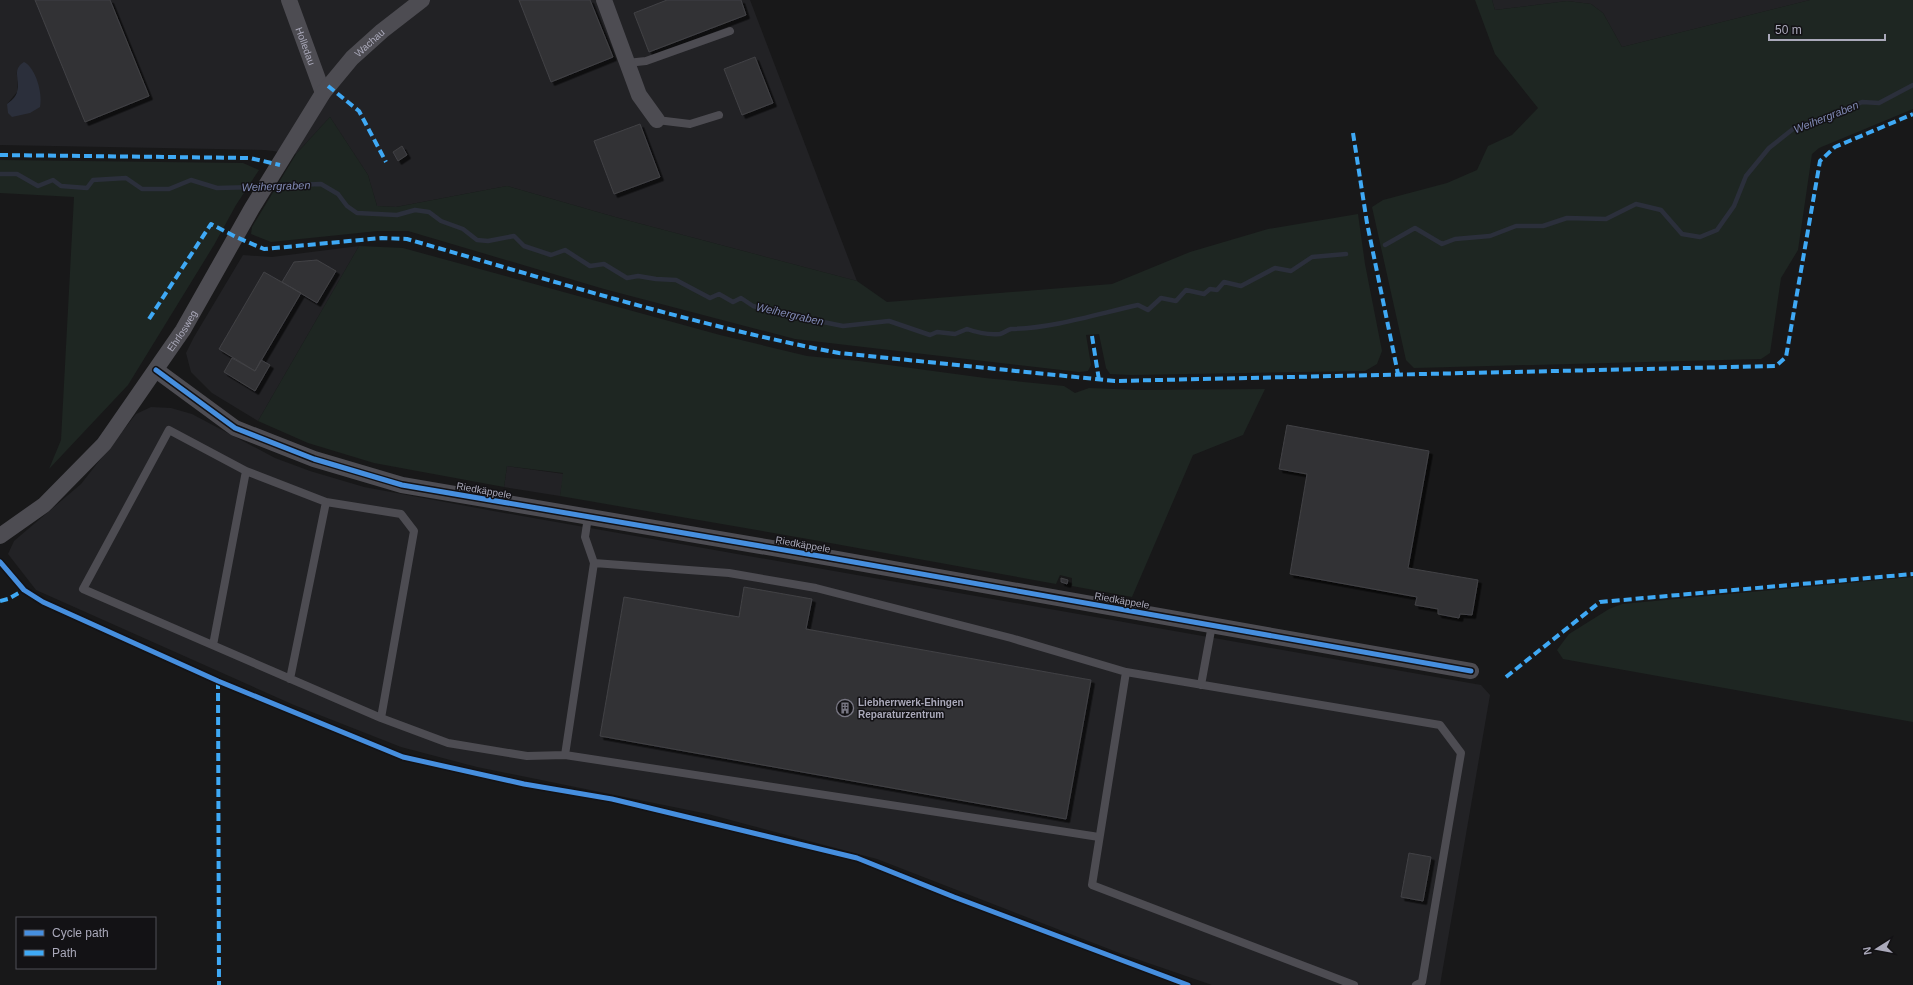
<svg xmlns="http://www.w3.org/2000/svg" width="1913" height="985" font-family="Arial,sans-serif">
	<defs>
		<filter id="shadow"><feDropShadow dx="3.5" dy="3.5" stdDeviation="0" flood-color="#0009"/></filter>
	</defs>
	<rect width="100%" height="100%" fill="#181819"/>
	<path fill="#222225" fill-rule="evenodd" d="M0,0H750L857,281L615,217L507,186L396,207L377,206L368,175L330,117L296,154L265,150L0,145ZM16,71L30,113L7,104L17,92L18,79Z
		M1492,0H1810L1622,47L1603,13L1591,4L1567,1L1495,10Z
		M359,246L258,421L212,393L191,372L186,353L194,337L243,255L272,257Z
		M151,407L171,408L192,414L275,458L310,471L364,487L488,510L1481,685L1490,695L1440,985H1212L1122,954L877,859L708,814L477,767L401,747L294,705L36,590L8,554L14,541L81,484L136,414Z
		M507,466L564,474L560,496L504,487Z"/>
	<path fill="#1e2622" d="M1475,0H1492L1495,10L1567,1L1591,4L1603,13L1622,47L1810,0H1913V109L1819,148L1812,154L1798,250L1781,278L1770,353L1761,359L1414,368L1406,360L1372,207L1383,200L1447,183L1477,170L1488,146L1512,135L1538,108L1495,54Z
		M330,117L368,175L377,206L396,207L507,186L615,217L857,281L887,302L1112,284L1190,252L1268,229L1358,214L1365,264L1382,351L1377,364L1365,371L1131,375L1110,374L1106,368L1099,334L1086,335L1091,365L1088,371L1079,372L795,339L604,289L408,231H378L271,242L251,234L252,227L296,154Z
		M0,160L243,163L259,170L236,205L214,245L128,385L49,469L61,440L74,197L0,193Z
		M359,246L403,248L720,335L807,356L859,361L985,378L1064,386L1075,393L1089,388L1139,390L1265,389L1243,435L1193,455L1132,597L1072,586V578L1060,575L1056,584L808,539L560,496L563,473L507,466L504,487L374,463L308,443L258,421Z
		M1913,577V722L1563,659L1557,650L1569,634L1609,609L1622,604Z"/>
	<path fill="#2b2f3b" d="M24,62C36,68 43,94 40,107L30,113L12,117L8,113L7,104C11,101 16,97 17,92C21,79 11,70 24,62Z"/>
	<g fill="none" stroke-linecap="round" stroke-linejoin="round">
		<path stroke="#2b2f3b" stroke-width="4.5" d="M0,174H17L38,186L53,180L61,186L87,188L93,180L126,178L142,189H169L191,180L217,188L260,187
			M270,186L321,184L338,194L347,206L357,213L397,215L415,210L429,212L441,221L463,229L477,240L488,241L514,236L524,246L551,255L565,250L590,266L604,264L627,278L638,276L656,279L676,280L710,298L719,294L733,302L741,298L753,306L778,313L843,326L889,321L930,335L937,332L955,334L967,329C978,333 989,335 1000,334C1004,333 1007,330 1011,329C1054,328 1097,314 1138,305L1148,310L1161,298L1176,301L1186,290L1204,294L1210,289L1217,290L1224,282L1241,286L1275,268L1291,271L1312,257L1346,254
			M1385,245L1415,228L1442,244L1455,239L1490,236L1516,226H1543L1567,218L1606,219L1636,204L1661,210L1682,234L1700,237L1717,230L1734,206L1746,176L1769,148L1793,129L1843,111L1862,102L1879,103L1913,85"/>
	</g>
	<path fill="#333335" stroke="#414145" filter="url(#shadow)" d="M35,0H110L149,96L85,122Z
		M519,0H590L613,57L551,82Z
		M667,0H741L746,15L649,52L634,13Z
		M755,57L773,103L742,115L724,69Z
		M640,124L660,177L614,194L594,141Z
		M402,146L407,155L398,161L393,152Z
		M317,260L336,271L317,303L282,282L294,262Z
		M264,272L301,293L255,371L219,349Z
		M232,358L255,371L261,360L270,365L255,391L224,372Z
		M1287,425L1429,451L1408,568L1478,580L1472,615L1460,614L1459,618L1438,614V609L1415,605L1417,597L1290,574L1307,474L1279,469Z
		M1061,578L1068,580L1067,584L1061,582Z
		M744,587L812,599L806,629L1091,680L1066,819L600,736L624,597L739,617Z
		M1409,853L1431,857L1423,901L1401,897Z"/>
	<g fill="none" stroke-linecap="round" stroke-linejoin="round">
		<path stroke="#4d4c52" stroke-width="8" d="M627,63L646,61L730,31
			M657,120L690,124L719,115
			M588,517L585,537L594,563L729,573L816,588L1011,638L1126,672
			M594,563L565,755L1099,837
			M213,645L246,471
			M290,679L326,502
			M1201,685L1212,625
			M381,718L414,531L401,514L326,502L246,471L169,430L83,589L381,718L448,743L527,756L565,755
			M1354,985L1092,885L1126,672L1440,725L1461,753L1422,982L1416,985"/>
		<g stroke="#4d4c52" stroke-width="16">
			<path id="s1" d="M289,0L323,93"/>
			<path d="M604,0L639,95L657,120"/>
			<path d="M156,370L235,428L314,459L402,485L831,558L1471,671"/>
			<path id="s2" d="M0,536L44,505L104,444L183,330L252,208L323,93L352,58L382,31L422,0"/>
		</g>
		<path stroke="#3fa9f5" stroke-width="4" stroke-dasharray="8 4" stroke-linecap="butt" d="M328,86L359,111L386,162
			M1353,133L1367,223L1398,374
			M0,155L250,158L280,165
			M149,319L211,224L236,237L264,249L382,238L407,239C550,280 693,325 839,353L1115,381L1776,366L1786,357L1820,161L1835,147L1913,114
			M1092,336L1099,380
			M0,601L8,599L24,590
			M1506,677L1600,602L1913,574
			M218,681L219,985"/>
		<g stroke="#131215" stroke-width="8">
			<path id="cycleway" d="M156,370L235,428L314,459L402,485L831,558L1471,671
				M0,562L24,590L43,602L218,681L403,757L524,784L612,799L857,858L954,897L1188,985"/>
		</g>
		<use href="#cycleway" stroke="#468fdf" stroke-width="5"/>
	</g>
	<defs>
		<g id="building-ring" transform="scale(0.9)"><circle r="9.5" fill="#131215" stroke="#777682" stroke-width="1.5"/><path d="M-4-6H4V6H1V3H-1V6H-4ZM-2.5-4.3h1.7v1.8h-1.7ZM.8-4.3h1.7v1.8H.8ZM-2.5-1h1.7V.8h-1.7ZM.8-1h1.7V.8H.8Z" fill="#777682"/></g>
	</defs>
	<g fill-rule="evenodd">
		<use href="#building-ring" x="845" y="708"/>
	</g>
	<g text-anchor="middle" stroke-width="3" stroke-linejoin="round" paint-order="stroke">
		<g font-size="10" fill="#aaa9ba" stroke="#131215">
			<text dy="4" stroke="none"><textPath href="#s2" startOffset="622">Wachau</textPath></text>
			<text dy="4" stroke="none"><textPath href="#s1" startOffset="49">Holledau</textPath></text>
			<text dy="4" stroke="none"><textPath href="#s2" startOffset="277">Ehrlosweg</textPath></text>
			<text transform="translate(484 490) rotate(10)" y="4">Riedkäppele</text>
			<text transform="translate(803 544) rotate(10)" y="4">Riedkäppele</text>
			<text transform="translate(1122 600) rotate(10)" y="4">Riedkäppele</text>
		</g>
		<g font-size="10" font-weight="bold" fill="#aaa9ba" stroke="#131215" text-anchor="start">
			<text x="858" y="706">Liebherrwerk-Ehingen<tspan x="858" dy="12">Reparaturzentrum</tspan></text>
		</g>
		<g font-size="11" font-style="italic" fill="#808ab5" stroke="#131215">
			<text transform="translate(1826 117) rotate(-22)" y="4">Weihergraben</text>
			<text transform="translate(276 186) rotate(-2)" y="4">Weihergraben</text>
			<text transform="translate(790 314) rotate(13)" y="4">Weihergraben</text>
		</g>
	</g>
	<rect x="16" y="917" width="140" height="52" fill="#131215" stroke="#4f4e57"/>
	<rect x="24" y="930" width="20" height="6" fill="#468fdf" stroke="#4f4e57"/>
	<text x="52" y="937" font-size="12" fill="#aaa9ba">Cycle path</text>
	<rect x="24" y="950" width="20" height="6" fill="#3fa9f5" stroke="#4f4e57"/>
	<text x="52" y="957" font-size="12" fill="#aaa9ba">Path</text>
	<g transform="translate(1877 949) rotate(259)" stroke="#131215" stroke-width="3" paint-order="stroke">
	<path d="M0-3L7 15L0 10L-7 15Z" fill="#aaa9ba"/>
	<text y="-6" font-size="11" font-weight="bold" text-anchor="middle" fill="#aaa9ba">N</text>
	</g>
	<path d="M1769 34v6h116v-6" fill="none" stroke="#aaa9ba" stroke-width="2"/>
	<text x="1775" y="34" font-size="12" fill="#aaa9ba" stroke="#131215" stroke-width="3" paint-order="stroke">50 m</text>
</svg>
